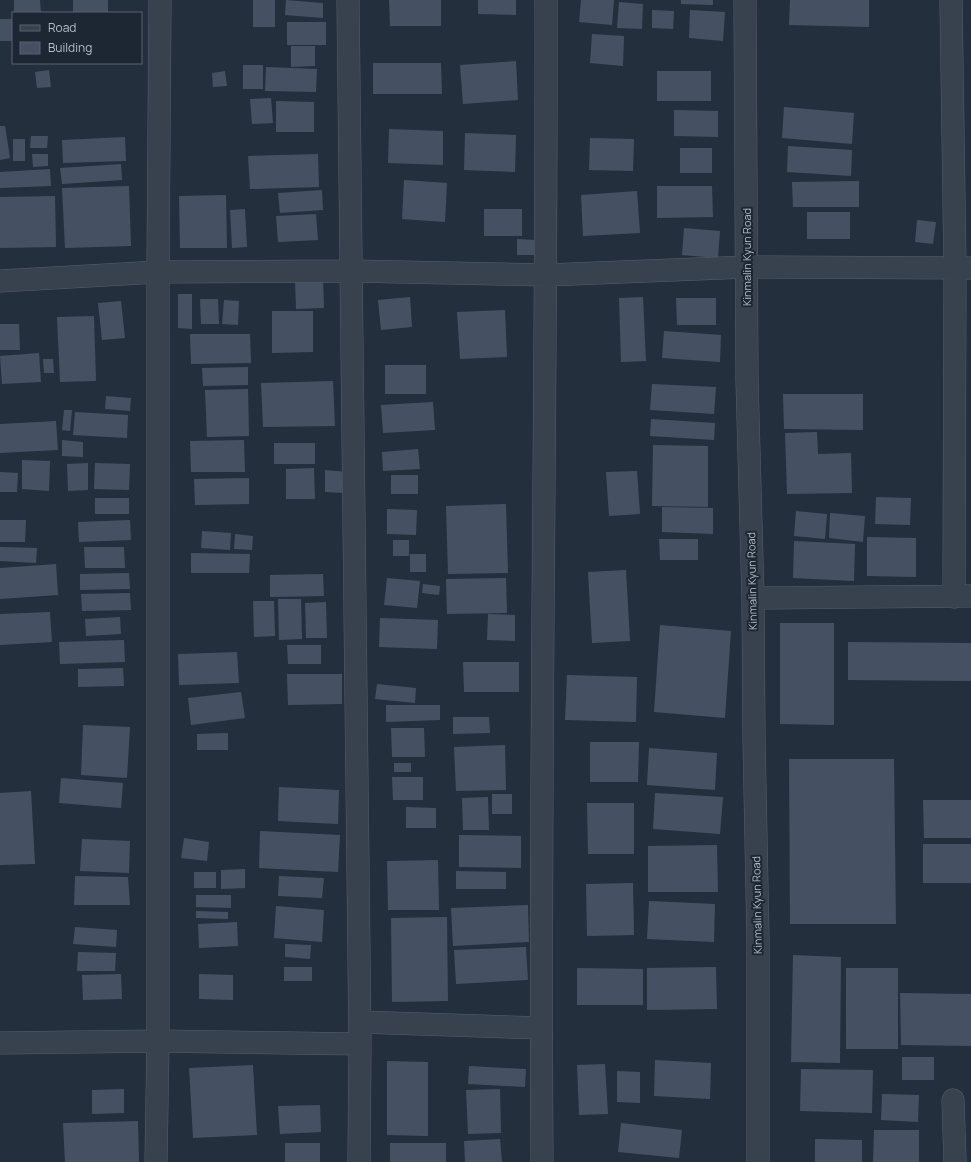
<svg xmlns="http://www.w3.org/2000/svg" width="971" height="1162" font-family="Manrope,sans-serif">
	<rect width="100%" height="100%" fill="#242f3e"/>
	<path fill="#455162" d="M14,0H40L41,13H14Z
		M73,0H108V13H73Z
		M253,0H275V27H253Z
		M286,0L323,3V18L285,15Z
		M389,0H441V26H390Z
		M478,0H516V15L478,14Z
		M581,0H614L612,25L579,22Z
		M681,0H713V5L681,4Z
		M790,0H869V27L789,25Z
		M619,2L643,4L642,29L617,28Z
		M652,10L674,11L673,29L652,28Z
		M690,10L725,12L723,41L689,38Z
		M0,19H13V41H0Z
		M287,22H326V45H287Z
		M592,34L624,36L623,66L590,63Z
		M291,46H315V66L291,67Z
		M516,61L518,100L463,104L460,65Z
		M373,63H441L442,94H373Z
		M243,65H263V89H243Z
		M266,67L317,69L316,92L265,91Z
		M49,70L51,87L37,88L35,72Z
		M225,71L227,86L213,87L212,73Z
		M657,71H711V101H657Z
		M271,98L273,123L252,124L250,99Z
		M276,101L314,102V132H276Z
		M784,107L854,113L852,144L782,138Z
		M674,110L718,111V137L674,136Z
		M0,126H5L10,158L0,160Z
		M389,129L443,131V165L388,163Z
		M465,133L516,135L515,172L464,170Z
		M31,136H48L47,148H30Z
		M125,137L126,161L63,163L62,140Z
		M590,138L634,139L633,171L589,170Z
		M13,139H25V161H13Z
		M788,146L852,150L851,176L787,172Z
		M680,148H712V173H680Z
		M32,154H48V166L33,167Z
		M318,154L319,187L250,189L248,156Z
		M121,164L122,180L62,184L60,168Z
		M50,169L51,186L0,188V172Z
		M404,180L447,183L445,222L402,219Z
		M859,181V207H793L792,182Z
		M129,186L131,246L65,248L62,188Z
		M657,186H712L713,217L657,218Z
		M322,190L323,210L280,213L278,193Z
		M637,191L640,233L583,236L581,195Z
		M226,195L227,248H180L179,196Z
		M55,196L56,247L0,248V197Z
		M245,209L247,247L232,248L230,210Z
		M484,209H522V236H484Z
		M807,212H850V239H807Z
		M316,214L318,240L278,242L276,216Z
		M917,220L936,222L933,244L915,242Z
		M684,228L720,231L718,258L682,255Z
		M517,239L535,240L534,255H517Z
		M323,279L324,308L296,309L295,280Z
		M178,294H192V329L178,328Z
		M410,297L412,327L381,330L378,300Z
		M643,297L646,361L621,362L619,298Z
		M676,298H716V325H677Z
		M200,299H218L219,324H201Z
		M224,300L239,301L238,325L222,324Z
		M121,301L125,338L102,340L98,303Z
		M505,310L507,357L460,359L457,312Z
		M272,311H313V352L272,353Z
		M94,316L96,381L60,382L57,317Z
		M0,324H19L20,350H0Z
		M664,331L721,335L720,362L662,358Z
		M190,334H250L251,363L191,364Z
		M39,353L41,382L2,384L0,356Z
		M43,359H53L54,373H44Z
		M385,365H426V394H385Z
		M248,367V385L203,386L202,368Z
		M333,381L335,426L263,427L261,383Z
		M652,384L716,387L714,414L650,410Z
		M248,389L249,436L207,437L205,390Z
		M783,394H863V430L784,429Z
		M106,396L131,398L130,411L105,409Z
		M433,402L435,430L383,433L381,405Z
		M64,410H72L70,431L62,430Z
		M75,412L128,415L127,438L73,435Z
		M651,419L715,423L714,440L650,436Z
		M56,421L58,450L0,453V424Z
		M817,432L818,454L851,453L852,493L787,494L785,433Z
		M62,440L83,442V457L62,456Z
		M244,440L245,472H191L190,441Z
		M274,443H315V464H274Z
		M653,445L708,446V507L652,506Z
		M418,449L420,469L383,471L382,452Z
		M22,460L50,461L49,491L22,489Z
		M88,463V490L68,491L67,464Z
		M95,463L130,464L129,490L94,489Z
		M314,468L315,499H286V469Z
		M325,470L347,472L346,493L325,492Z
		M637,471L640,514L609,516L606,472Z
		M0,472L18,473L17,492H0Z
		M391,475H418V494H391Z
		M249,478V504L195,505L194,479Z
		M876,497L911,498L910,525L875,524Z
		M95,498H129V514H95Z
		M506,504L508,573L448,574L446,506Z
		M662,507L713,508V534L662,532Z
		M387,509L417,510L416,535L387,534Z
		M796,511L827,514L825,539L794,536Z
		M830,513L865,516L863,542L829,538Z
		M0,520H26L25,542H0Z
		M130,520L131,540L79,542L78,522Z
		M202,531L231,533L230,550L201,548Z
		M235,534L253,536L252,550L234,549Z
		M867,537L916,538V577L867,576Z
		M659,539H698V560H660Z
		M393,540H409V556H393Z
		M794,541L855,544L854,581L793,578Z
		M0,547L37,548L36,563L0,561Z
		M84,547H124L125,568H85Z
		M191,553L250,554L249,573H191Z
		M410,554H426V572H410Z
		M56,564L58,595L0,599V568Z
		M626,570L630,641L592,643L588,572Z
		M129,573L130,589L80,590V574Z
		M323,574L324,596L270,597V575Z
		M387,578L420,581L417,608L384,605Z
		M506,578L507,613L447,614L446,579Z
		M423,584L440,586L439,595L422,593Z
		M130,593L131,610L82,611L81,594Z
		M278,599H301L302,639L279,640Z
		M253,601H274L275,636L254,637Z
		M326,602L327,638H306L305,603Z
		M50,612L52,642L0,645V614Z
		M488,614L515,615V641L487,640Z
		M120,617L121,634L86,636L85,619Z
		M380,618L438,620L437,649L379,647Z
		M780,623H834V725L780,724Z
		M660,625L731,631L725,718L654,712Z
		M124,640L125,662L60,664L59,642Z
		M848,642L971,643V681L848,680Z
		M287,645H321V664H288Z
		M237,652L239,683L179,685L178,654Z
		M463,662H519V692H464Z
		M123,668L124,686L78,687V669Z
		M287,674H342V704L288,705Z
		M567,675L637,677L636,722L565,720Z
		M377,684L416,688L415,703L375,699Z
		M241,692L245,718L191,725L188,698Z
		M386,705H440V720L386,722Z
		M453,717H489L490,733L453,734Z
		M83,725L130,727L127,778L81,775Z
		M391,728H424L425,757H392Z
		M228,733V750H197V734Z
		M590,742H639L638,782H590Z
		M505,745L506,790L456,791L454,747Z
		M649,748L717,753L715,790L647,785Z
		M789,759H894L896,924H790Z
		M394,763H411V772H394Z
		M392,777H423V800H393Z
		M61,778L123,783L121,808L59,803Z
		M279,787L339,790L338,824L278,821Z
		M31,791L35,864L0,865V793Z
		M655,793L723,797L720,834L653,829Z
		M492,794H512V814H492Z
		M488,797L489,830H463L462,798Z
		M923,800H971V838H924Z
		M587,803H634V854H588Z
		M406,807L436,808V828H406Z
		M260,831L340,835L338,872L259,868Z
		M459,835L521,836V868L459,867Z
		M184,838L209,842L207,861L181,858Z
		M82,839L130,841L129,873L80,871Z
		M923,844H971V883H923Z
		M717,845L718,892H648V846Z
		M438,860L439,910H388L387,861Z
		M245,869V888L221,889V870Z
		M456,871L506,872V889H456Z
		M194,872H216V888H194Z
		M75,876L128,877L130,905H74Z
		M279,876L324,878L322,898L278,896Z
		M633,883L634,935L587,936L586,884Z
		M196,895H231V908L196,907Z
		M649,901L715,904L714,942L647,939Z
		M528,905L529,942L453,946L451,908Z
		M276,906L324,910L322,942L274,938Z
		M196,911L228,912V919L196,918Z
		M447,917L448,1001L392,1002L391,918Z
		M237,922L238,946L199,948L198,924Z
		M75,927L117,930L116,947L73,944Z
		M285,944L311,945L310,959L285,957Z
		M526,947L528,980L456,984L454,950Z
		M78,952L116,953L115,971H77Z
		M793,955L841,957L840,1063L791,1062Z
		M284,967H312V981H284Z
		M716,967L717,1009L647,1010V968Z
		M577,968L643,969V1005H577Z
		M846,968H898V1049H846Z
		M121,974L122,999L83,1000L82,975Z
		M199,974L233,975V1000L199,999Z
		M900,993L971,994V1046L901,1045Z
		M902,1057H934V1080H902Z
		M655,1060L711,1063L710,1099L654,1096Z
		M387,1061L428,1062V1136L387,1135Z
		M605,1064L608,1114L579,1115L577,1065Z
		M253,1065L257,1135L193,1138L189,1068Z
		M469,1066L526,1069L525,1087L468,1084Z
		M801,1069L873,1070L872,1113L800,1111Z
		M617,1071L640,1072V1103L617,1102Z
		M124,1089V1113L92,1114V1090Z
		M500,1089L501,1133L468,1134L466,1090Z
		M882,1094L919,1095L918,1122L881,1120Z
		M320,1105L321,1132L280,1134L278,1106Z
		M138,1121L139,1162H65L63,1123Z
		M621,1123L682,1130L679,1158L618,1152Z
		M874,1130H919V1162H873Z
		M500,1139L502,1162H465L464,1141Z
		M815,1139L862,1140V1162H815Z
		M285,1143H320V1162H285Z
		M390,1143H446V1162H390Z"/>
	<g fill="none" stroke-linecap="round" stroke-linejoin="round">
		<g stroke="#565f6c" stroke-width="23">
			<path id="minor" d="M348,0L360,1044L359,1162
				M745,0L747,380L753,598L754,738L758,939V1162
				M951,0L955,268L954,597
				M0,281L158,272L352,271L547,275L747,267L971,268
				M753,598L971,596
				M360,1022L541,1028
				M0,1043L158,1041L360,1044
				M953,1100L955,1162
				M156,1162L158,1041V272L160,0
				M542,1162C539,775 547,387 546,0"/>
		</g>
		<use href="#minor" stroke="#38414e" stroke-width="22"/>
	</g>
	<g text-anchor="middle" stroke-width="4" stroke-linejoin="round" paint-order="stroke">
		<g font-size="11" fill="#b4bcc9" stroke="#1d2633">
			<text transform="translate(747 257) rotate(-90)" y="4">Kinmalin Kyun Road</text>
			<text transform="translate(752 581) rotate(-91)" y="4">Kinmalin Kyun Road</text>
			<text transform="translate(757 905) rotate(-91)" y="4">Kinmalin Kyun Road</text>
		</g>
	</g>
	<rect x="12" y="12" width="130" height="52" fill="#1d2633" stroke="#59626f"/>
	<rect x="20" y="25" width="20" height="6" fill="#38414e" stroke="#59626f"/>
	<text x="48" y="32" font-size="12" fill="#b4bcc9">Road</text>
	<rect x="20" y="42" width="20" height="12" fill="#455162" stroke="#59626f"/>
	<text x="48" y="52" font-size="12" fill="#b4bcc9">Building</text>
</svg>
